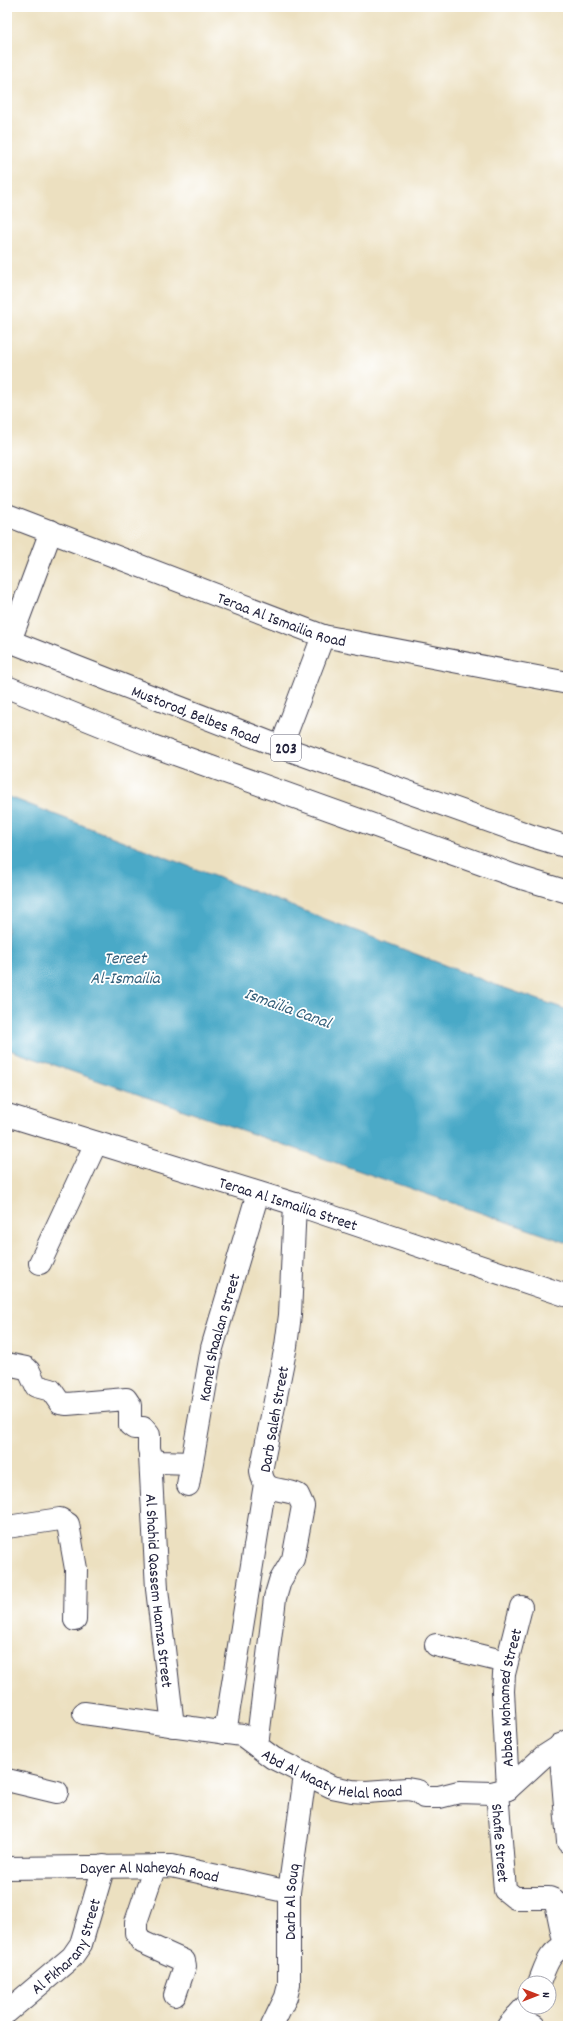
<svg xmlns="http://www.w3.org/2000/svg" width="575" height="2033" font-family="Dekko,sans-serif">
	<rect width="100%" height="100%" fill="#fff"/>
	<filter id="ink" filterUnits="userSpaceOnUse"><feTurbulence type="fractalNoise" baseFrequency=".025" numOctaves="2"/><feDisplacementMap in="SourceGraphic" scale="8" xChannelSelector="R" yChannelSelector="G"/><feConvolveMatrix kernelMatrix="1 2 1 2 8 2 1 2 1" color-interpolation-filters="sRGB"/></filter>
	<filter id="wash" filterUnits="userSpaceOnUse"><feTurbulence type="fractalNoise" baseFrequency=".012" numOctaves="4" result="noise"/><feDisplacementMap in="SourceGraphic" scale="16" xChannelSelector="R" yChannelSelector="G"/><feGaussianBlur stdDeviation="0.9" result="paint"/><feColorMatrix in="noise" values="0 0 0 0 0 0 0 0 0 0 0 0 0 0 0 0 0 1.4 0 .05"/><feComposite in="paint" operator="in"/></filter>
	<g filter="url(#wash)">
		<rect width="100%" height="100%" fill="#ece0c0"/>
		<path fill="#48a9c7" stroke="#356681" d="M7,796L496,985L568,1010V1243L7,1049Z"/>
	</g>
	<g filter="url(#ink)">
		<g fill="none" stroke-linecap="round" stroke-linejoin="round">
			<g stroke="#403e4f" stroke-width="24">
				<g id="minor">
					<path id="s1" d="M7,515L323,636L568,683"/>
					<path d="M10,641L51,531"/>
					<path d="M281,747L323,636"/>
					<path d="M40,1263L96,1143"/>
					<path d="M7,1364L26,1368L29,1371L36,1386L51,1390L60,1403L67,1404L126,1399L130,1405V1425L134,1428H143L149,1435V1449L152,1459L161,1462L191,1463"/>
					<path id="s2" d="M150,1456L157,1589L173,1726"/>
					<path id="s3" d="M188,1485L212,1348L258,1193"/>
					<path d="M7,1527L60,1519L68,1524L76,1569L75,1620"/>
					<path d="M436,1645L506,1662"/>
					<path id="s4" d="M84,1713L242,1735L273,1758L332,1787L352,1791L366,1792L407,1789L418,1791L424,1797H439L459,1792L492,1793L508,1789L543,1757L568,1741"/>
					<path d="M225,1733L265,1484"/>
					<path d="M560,1745L568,1842"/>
					<path d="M257,1746L275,1598L280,1581L293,1559L303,1506L298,1495C282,1486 264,1496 261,1471L286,1346L290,1315L295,1204"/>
					<path d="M7,1780L57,1792"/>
					<path id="s5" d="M508,1789L503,1691L504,1674L521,1607"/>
					<path id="s6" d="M497,1792L505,1890L515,1898H549L554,1900L556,1903L565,1946"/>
					<path d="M155,1866L136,1922V1933L142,1942L184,1961L185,1966L175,1995"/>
					<path id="s7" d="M7,1868L172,1866L289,1892"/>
					<path d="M539,1983C546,1966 548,1952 568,1944"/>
					<path id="s8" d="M7,2012L72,1957L81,1944L104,1866"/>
					<path d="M516,2017L534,2026"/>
					<path id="s9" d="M272,2026L286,1997L289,1985V1892L305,1775"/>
					<path d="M508,2026L525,2007"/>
				</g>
			</g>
			<g stroke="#403e4f" stroke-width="24">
				<g id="secondary">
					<path id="s10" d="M7,1115L295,1204L568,1296"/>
				</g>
			</g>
			<g stroke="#403e4f" stroke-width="24">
				<g id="primary">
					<path id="s11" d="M7,640L281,747L532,836L568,847"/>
					<path d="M7,687L150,745L515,876L568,892"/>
				</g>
			</g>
			<use href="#minor" stroke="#fff" stroke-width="22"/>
			<use href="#secondary" stroke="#fff" stroke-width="22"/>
			<use href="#primary" stroke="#fff" stroke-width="22"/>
		</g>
	</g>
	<g text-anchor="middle" stroke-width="3.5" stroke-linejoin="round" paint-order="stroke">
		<rect fill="#fff" stroke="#646476" stroke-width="1" x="271" y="735" width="30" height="26" rx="3"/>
		<g font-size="15" font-weight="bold" fill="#22223b">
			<text x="286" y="753">203</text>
		</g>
		<g font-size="16" fill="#22223b" stroke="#fff">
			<text dy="6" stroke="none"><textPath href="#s1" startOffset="294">Teraa Al Ismailia Road</textPath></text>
			<text dy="6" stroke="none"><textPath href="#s11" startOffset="203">Mustorod, Belbes Road</textPath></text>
			<text dy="6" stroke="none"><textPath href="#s10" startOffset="295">Teraa Al Ismailia Street</textPath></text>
			<text dy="6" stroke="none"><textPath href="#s3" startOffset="151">Kamel Shaalan Street</textPath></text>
			<text transform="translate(273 1419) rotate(-80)" y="6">Darb Saleh Street</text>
			<text dy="6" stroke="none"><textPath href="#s2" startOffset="135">Al Shahid Qassem Hamza Street</textPath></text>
			<text dy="6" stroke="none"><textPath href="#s5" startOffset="92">Abbas Mohamed Street</textPath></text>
			<text dy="6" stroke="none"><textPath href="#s4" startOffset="261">Abd Al Maaty Helal Road</textPath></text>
			<text dy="6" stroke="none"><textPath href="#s6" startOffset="51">Shafie Street</textPath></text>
			<text dy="6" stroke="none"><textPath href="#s7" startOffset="143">Dayer Al Naheyah Road</textPath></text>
			<text dy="6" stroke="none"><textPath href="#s9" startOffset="128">Darb Al Souq</textPath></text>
			<text dy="6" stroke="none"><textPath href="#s8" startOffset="91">Al Fkharany Street</textPath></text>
		</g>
		<g font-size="17" font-style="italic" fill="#335f7a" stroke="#fff">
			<text x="125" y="963">Tereet<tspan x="125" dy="20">Al-Ismailia</tspan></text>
			<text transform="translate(288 1007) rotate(20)" y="6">Ismaïlia Canal</text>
		</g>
	</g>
	<rect width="575" height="2033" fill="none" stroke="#fff" stroke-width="24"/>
	<g transform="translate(537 1995) rotate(90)"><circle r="19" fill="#ffffff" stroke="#a7a7b1"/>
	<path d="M0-3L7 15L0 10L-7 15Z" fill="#c8321e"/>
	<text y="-6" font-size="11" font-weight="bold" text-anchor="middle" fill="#22223b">N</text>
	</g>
</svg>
